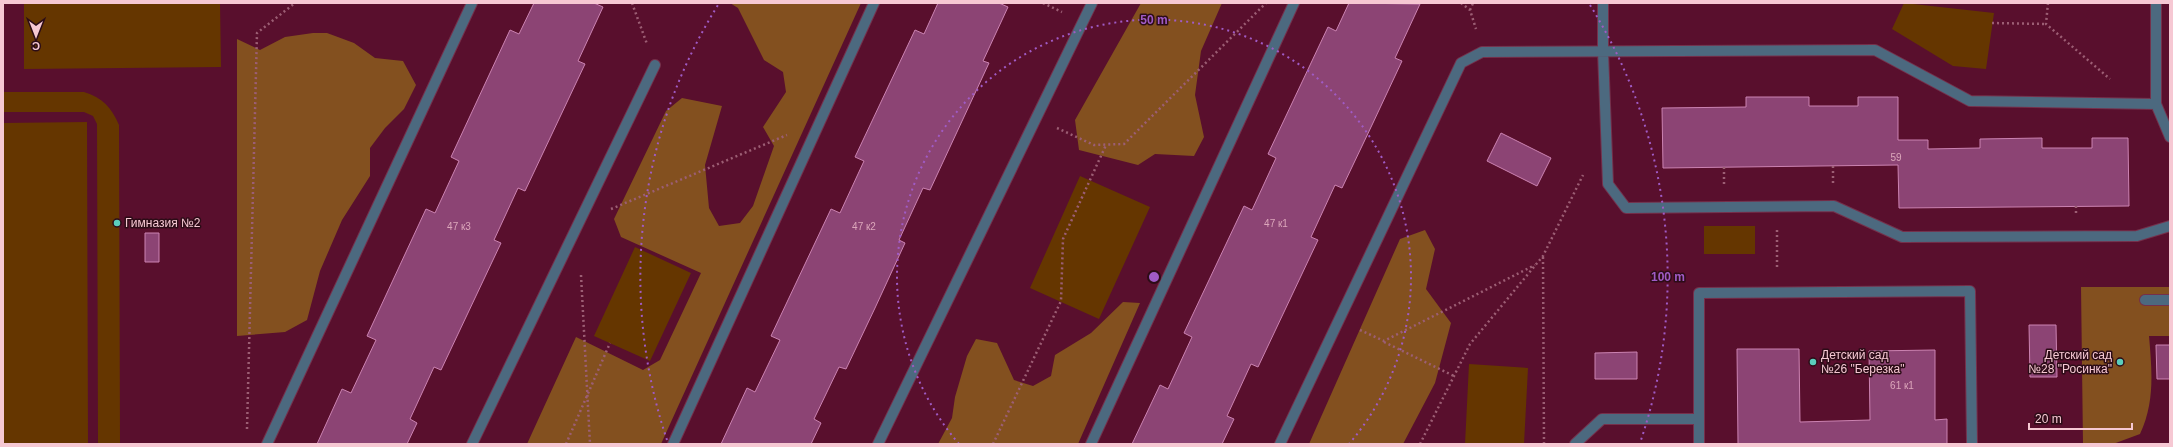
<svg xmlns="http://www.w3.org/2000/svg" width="2173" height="447" font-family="Helvetica,sans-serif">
	<rect width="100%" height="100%" fill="#590f2d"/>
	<path fill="#653600" d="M24,3H220L221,67L24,69Z
		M1904,3L1994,13L1986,69L1953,66L1892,29Z
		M3,92H84C102,97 112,108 119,125L120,444H98L97,124L93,116L84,112H3Z
		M87,122L88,444H3V123Z
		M1080,176L1150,207L1099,319L1030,288Z
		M1755,226V254H1704V226Z
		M635,247L691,273L650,361L594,336Z
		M1469,364L1528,368L1524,444H1465Z"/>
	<path fill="#83501f" d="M730,3H861L661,444H527L576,337L643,370L660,360L701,273L621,237L614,219L666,111L682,98L722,106L705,165L709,208L719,226L740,223L753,206L774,146L763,127L786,92L783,72L764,60L738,8Z
		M1141,3H1222L1201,51L1195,95L1204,137L1194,156L1155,154L1138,165L1079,150L1075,120Z
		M313,33H327L354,43L375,58L403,61L416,85L404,109L385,128L370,148V176L342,220L320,271L307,320L285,332L237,336V39L260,50L285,37Z
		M1425,230L1435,249L1426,289L1451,323L1435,383L1403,444H1309L1400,239Z
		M2081,287H2170V336H2149C2152,371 2155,402 2140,434L2113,444H2083Z
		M1123,302L1140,303L1078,444H938L952,418L955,397L967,356L976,339L997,343L1014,380L1033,386L1051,376L1055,355L1091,333Z"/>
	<path fill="#8c4474" stroke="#cc83b2" d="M534,3H594L603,7L578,61L585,64L525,191L518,188L494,240L501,243L441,370L434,367L410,419L417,423L407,444H317L342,389L351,393L376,340L367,336L426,209L435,213L459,161L451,157L510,30L519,34Z
		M938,3H999L1008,7L983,61L989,63L930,190L923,188L899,240L905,243L875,308L846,369L839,367L814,419L821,423L811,444H721L747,388L755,392L780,340L771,336L831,209L840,213L864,161L855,157L915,30L924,34Z
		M1349,3L1420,4L1395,58L1402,61L1372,125L1342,188L1335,185L1311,237L1318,240L1258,367L1251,364L1227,416L1234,419L1222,444H1132L1160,385L1168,389L1192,337L1184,333L1244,206L1252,210L1276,158L1268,154L1328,27L1336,31Z
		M1746,97H1809V106H1858V97H1898V140H1928V149L1980,148V139L2042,138V148H2092V138H2128L2129,206L1899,208L1898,165L1663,168L1662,108L1746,107Z
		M1501,133L1551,158L1537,186L1487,161Z
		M145,233H159V262H145Z
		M2029,325H2056L2057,377H2030Z
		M2156,345H2170V379H2157Z
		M1737,349H1799L1800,422L1870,420L1869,351L1935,350V420L1947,419V444H1738Z
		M1637,352V379H1595V353Z"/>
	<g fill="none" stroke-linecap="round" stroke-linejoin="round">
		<g stroke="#75304b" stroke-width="12">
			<path id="minor" d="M1603,3V51L1608,184L1626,208L1834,206L1902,237L2137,236L2170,226
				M2156,104L2170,137
				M2145,300H2170
				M1699,419V444
				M267,444L472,3
				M472,444L655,65
				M673,444L874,3
				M878,444L1092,3
				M1091,444L1294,3
				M1280,444L1461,63L1482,52L1875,50L1970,101L2156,104V3
				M1575,444L1602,419H1699V293L1970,291L1972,444"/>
		</g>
		<path stroke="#9c5e74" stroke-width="2.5" stroke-dasharray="2 3" stroke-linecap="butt" d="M632,3L647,44
			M1043,3L1062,12
			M1461,3L1470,10L1476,29
			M2048,3L2046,24L2110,79
			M1470,10L1473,3
			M1992,23L2046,24
			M1057,128L1094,145L1124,144L1266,3
			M1833,166V183
			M1724,167V185
			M2076,206V214
			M611,209L787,135
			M1777,230V269
			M1543,257L1544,444
			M581,275L590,444
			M1360,330L1384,341L1535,265
			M1384,342L1454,376
			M247,429L257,33L295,3
			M566,444L610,343
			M993,444L1061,301L1063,239L1106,145
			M1420,444L1470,344L1543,256L1583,175"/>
		<use href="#minor" stroke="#4c697f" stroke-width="10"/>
	</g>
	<g fill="none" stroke="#a05bc5" stroke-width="2" stroke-dasharray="2 4">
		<path d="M959 444A257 257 0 1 1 1349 444"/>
		<path d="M667 440A514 514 0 0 1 718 5M1590 5A514 514 0 0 1 1641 440"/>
	</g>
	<g fill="#5bcebc" stroke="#2c0c17" stroke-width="1.5">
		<circle cx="117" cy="223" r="4"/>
		<circle cx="1813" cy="362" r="4"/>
		<circle cx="2120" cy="362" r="4"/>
	</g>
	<g text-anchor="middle" stroke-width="3" stroke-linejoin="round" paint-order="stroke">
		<g font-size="10" fill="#dca7bb">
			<text x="1896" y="161">59</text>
			<text x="1276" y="227">47 к1</text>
			<text x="459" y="230">47 к3</text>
			<text x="864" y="230">47 к2</text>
			<text x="1902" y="389">61 к1</text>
		</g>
		<g font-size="12" fill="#f6c8d3" stroke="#2c0c17" text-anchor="start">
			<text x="125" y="227">Гимназия №2</text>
			<text x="1821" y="359">Детский сад<tspan x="1821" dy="14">№26 "Березка"</tspan></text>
			<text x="2112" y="359" text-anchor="end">Детский сад<tspan x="2112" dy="14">№28 "Росинка"</tspan></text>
		</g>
	</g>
	<circle cx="1154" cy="277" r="6" fill="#a05bc5" stroke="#2c0c17" stroke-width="2"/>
	<g font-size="12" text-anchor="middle" font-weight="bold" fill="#a05bc5" stroke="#2c0c17" stroke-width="3" stroke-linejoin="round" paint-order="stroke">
		<text x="1154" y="24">50 m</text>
		<text x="1668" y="281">100 m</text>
	</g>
	<rect width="2173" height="447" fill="none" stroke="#f6c8d3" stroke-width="8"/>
	<g transform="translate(36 36) rotate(180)" stroke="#2c0c17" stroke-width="3" paint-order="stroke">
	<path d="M0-3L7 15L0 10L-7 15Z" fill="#f6c8d3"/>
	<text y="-6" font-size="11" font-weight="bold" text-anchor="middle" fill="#f6c8d3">С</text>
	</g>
	<path d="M2029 423v6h103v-6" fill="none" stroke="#f6c8d3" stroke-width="2"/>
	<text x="2035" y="423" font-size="12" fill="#f6c8d3" stroke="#2c0c17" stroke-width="3" paint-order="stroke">20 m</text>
</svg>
